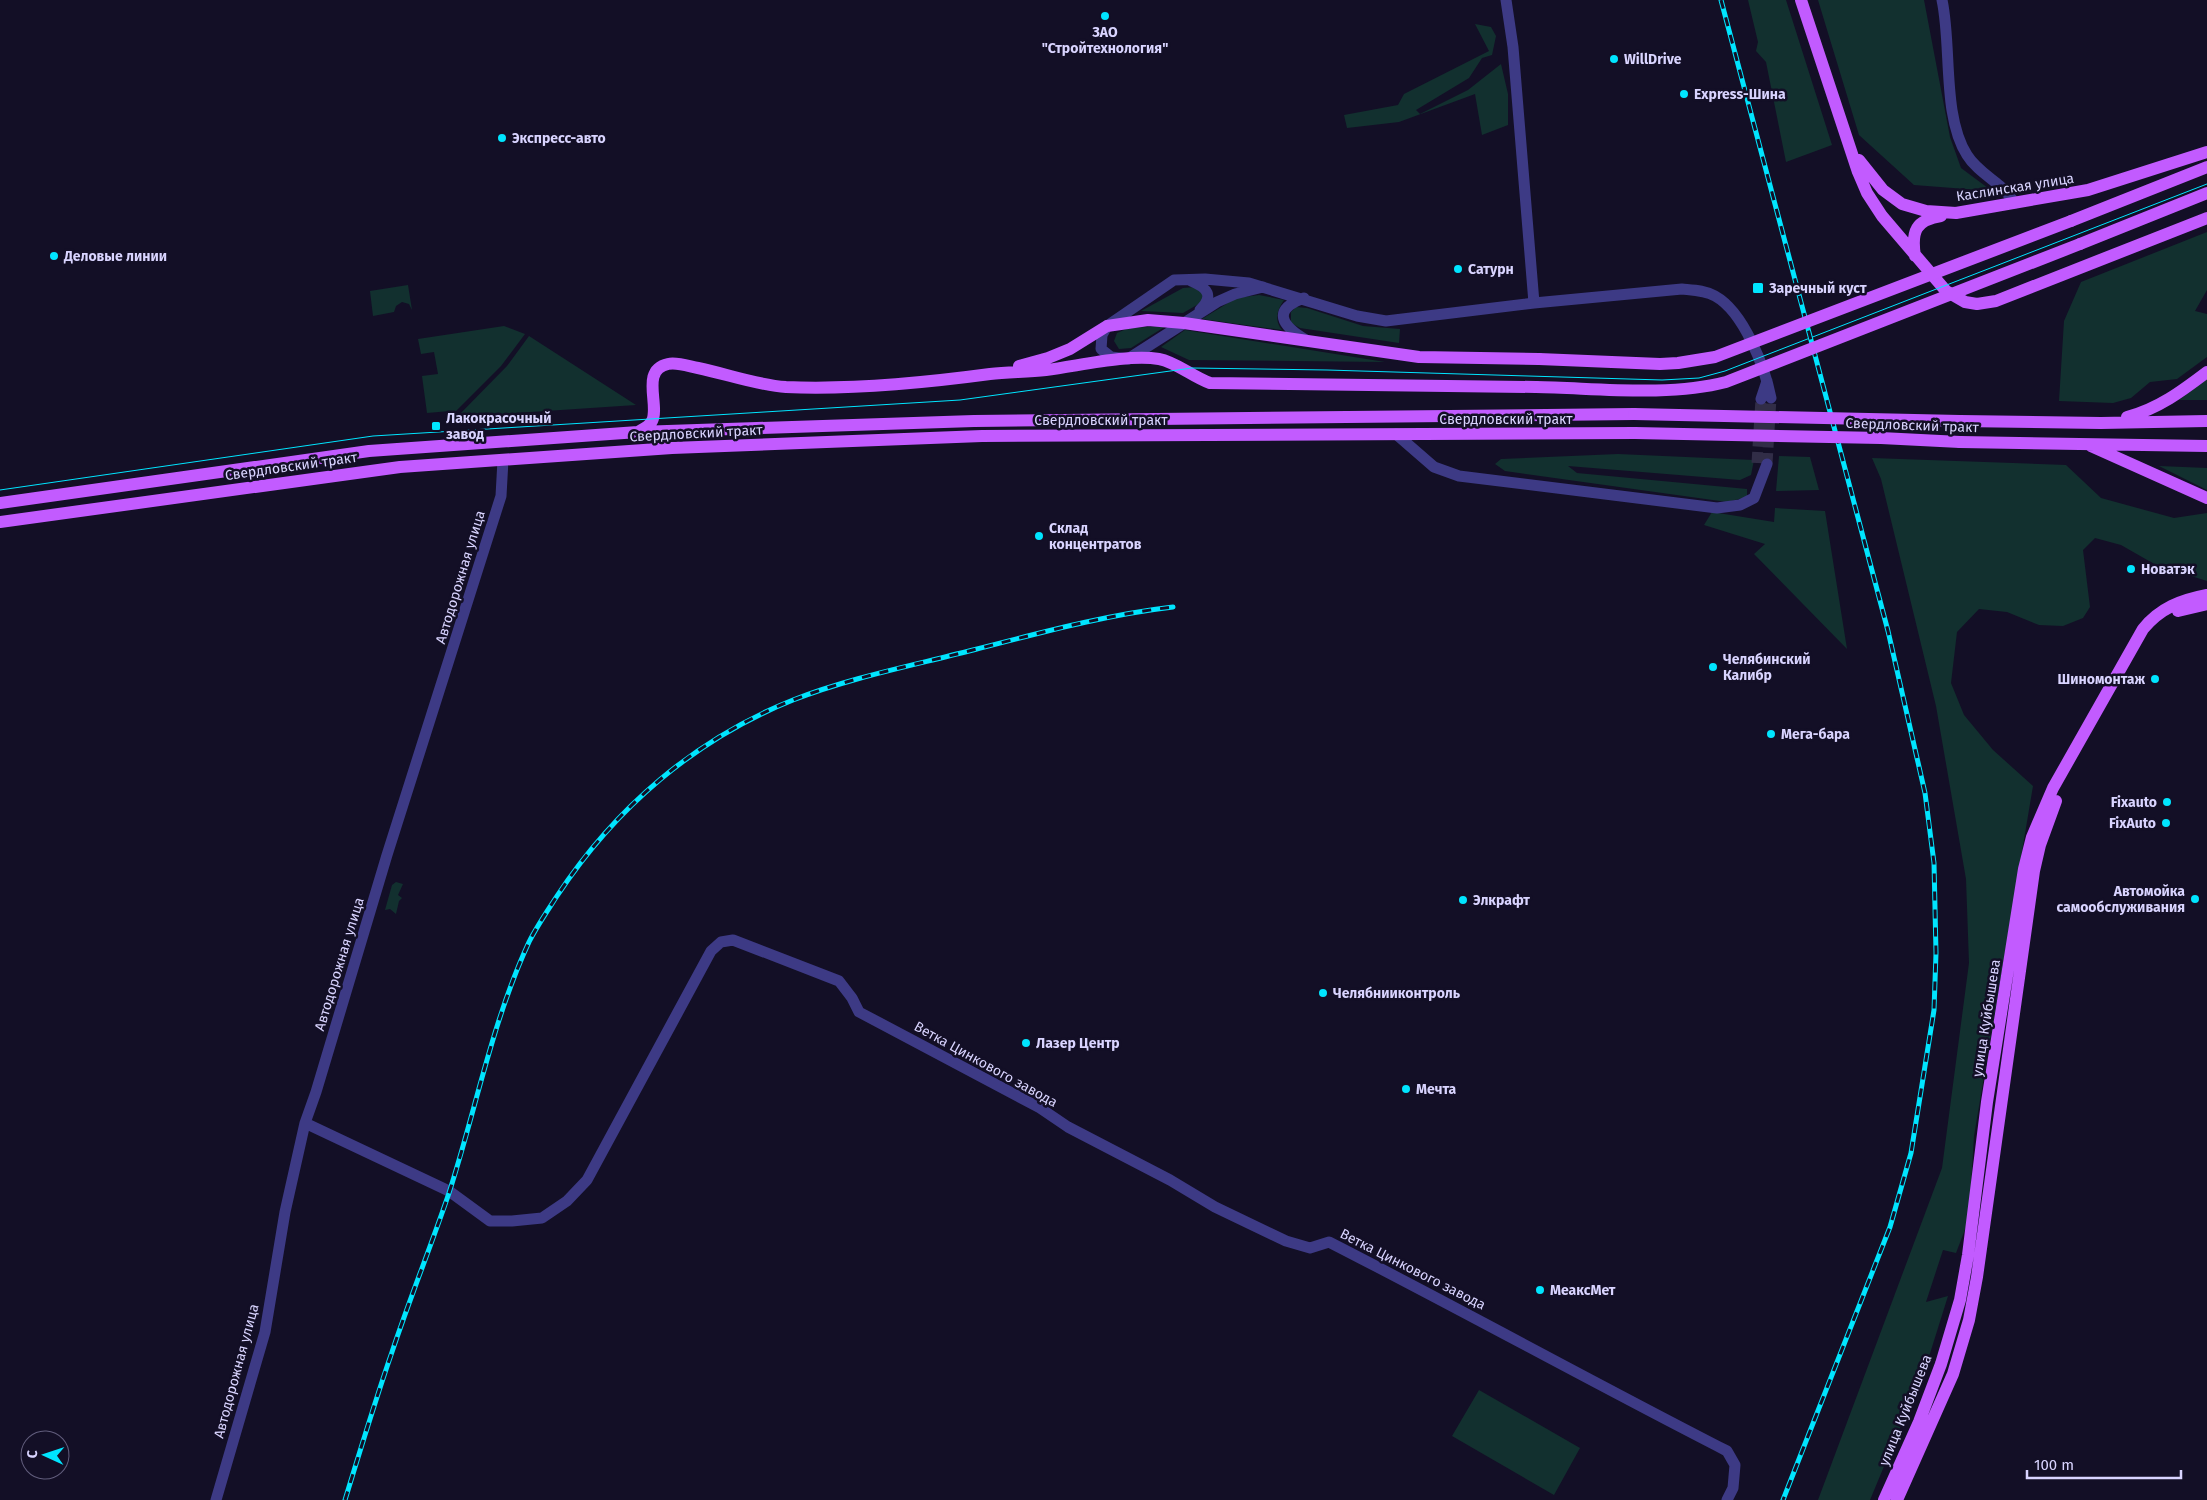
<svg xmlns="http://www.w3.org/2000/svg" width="2207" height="1500" font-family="'Fira Sans',sans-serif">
	<rect width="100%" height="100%" fill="#130f26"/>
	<path fill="#12302f" d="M1748,0H1786L1832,145L1786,162L1766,62L1756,51L1758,42Z
		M1818,0H1924L1950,137L1961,168L1992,191L1914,185L1859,135Z
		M1475,24L1491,27L1496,36L1492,55L1482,58L1469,78L1416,110L1420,114L1468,90L1501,64L1508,94V125L1482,135L1475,94L1399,122L1347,128L1344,115L1398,105L1404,94L1489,51Z
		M2207,232V290L2195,311L2207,314V357L2177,379L2150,382L2131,398L2113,403L2059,401L2064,321L2081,282Z
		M408,285L412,310L409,304L402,302L396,306L394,312L373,316L370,291Z
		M1195,287L1203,291L1202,302L1183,313L1141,311L1183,288Z
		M1259,295L1284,300C1277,310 1274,320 1282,330L1202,319L1236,298Z
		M1296,307L1307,308L1363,326L1400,329L1399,343L1300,328L1291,323V312Z
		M504,326L525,334L501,366L450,417V411L427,413L422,376L438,374L434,352L421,354L418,339Z
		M1166,326L1131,348L1119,349L1114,341L1117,333L1129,328Z
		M1185,330L1385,362L1189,360L1161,347Z
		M529,336L636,405L457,417L507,366Z
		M2207,379V400H2179Z
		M1618,454L1754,460L1751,475L1740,480L1568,466L1577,473L1747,489V497L1727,502L1505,471L1495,464L1501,459Z
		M1779,456L1810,457L1819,490L1776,491Z
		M1872,458L2066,465L2101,498L2174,518L2207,513V581L2156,565L2121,545L2095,538L2083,550L2090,607L2083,618L2063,626L2039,625L2007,612L1979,609L1957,632L1951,683L1964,715L1993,750L2033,786L1974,1136L1969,1219L1956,1253L1943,1250L1926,1302L1948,1296L1927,1363L1870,1500H1818L1942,1168L1969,963L1966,879L1936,706L1881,479Z
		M2159,466L2207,468V490Z
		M1775,508L1825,511L1847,649L1754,554L1765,544L1704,525L1712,512L1774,522Z
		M396,882L403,884L398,895L402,898L399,901L396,914L390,909L385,910L392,885Z
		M1479,1390L1580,1448L1554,1495L1452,1436Z"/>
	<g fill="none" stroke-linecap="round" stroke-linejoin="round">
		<path stroke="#312d47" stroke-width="11" stroke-dasharray="11 5.5" stroke-linecap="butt" d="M1757,463L1761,399
			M1767,464L1771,398"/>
		<path stroke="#3d3a85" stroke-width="11" d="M1506,0L1513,47L1534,303
			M1942,0C1952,46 1942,116 1967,155C1975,168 1988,176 2000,186C2006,191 2011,198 2015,203
			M1191,281C1208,288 1214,296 1200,310
			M1263,287L1235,294L1217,302L1128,359L1111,357L1101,349L1102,335L1107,326L1174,280L1205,279L1249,283L1357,316L1386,321L1534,303L1682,289C1693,290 1705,290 1715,296C1744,312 1765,368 1771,398
			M1304,298C1271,310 1282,326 1306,340
			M1761,399L1767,381
			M1396,434L1434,467L1459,476L1717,508L1740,505L1754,498L1767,464
			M305,1123L449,1191L490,1221H512L542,1218L567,1201L587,1180L711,951L721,942L733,940L839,981L852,998L859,1012L1040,1108L1068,1127L1170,1180L1215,1207L1286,1241L1310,1248L1329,1242C1462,1310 1594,1383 1727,1451L1735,1465L1733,1488L1727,1500
			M216,1500L265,1332L285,1212L305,1123L316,1092L387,855L501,496L503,460"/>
		<path stroke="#c25bff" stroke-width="12" d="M1801,0L1858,172L1867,193L1882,216L1946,291L1965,302L1977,304L1996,301L2207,218
			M1859,160L1883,190L1902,204L1926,211L1956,213L2088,190L2207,152
			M2071,221L2207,167
			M2080,244L2207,193
			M1915,256C1911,231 1916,220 1941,216
			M1019,366L1048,358L1070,349L1107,326L1148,320L1184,323L1419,357L1539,359
			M2127,417C2158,409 2182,391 2207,372
			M1960,421L2101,423L2207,421
			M638,432C643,429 649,427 652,421C660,405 640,370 668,364C677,362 688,366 698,368C727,374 756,385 786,387C854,390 923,383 990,374C1008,372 1027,372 1046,370C1079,366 1127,354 1159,359C1176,362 1193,377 1210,383L1536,387
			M1960,442L2207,446
			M2091,446L2207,498
			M0,503L369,451L638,432L974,421L1634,414
			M0,522L400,467L672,448L982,436L1635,433
			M2178,611L2207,604
			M1884,1500L1919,1422L1941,1364L1960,1300L1968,1255L1987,1102L2024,869L2032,837L2053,788L2143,629C2160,608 2181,600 2207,595
			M1897,1500L1953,1374L1969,1320L1977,1277L2034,871L2040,845L2056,801"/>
		<path stroke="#00e5ff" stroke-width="1" d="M0,490L373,436L960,400L1192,368L1327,370L1662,380L1699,378L1725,371L2207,184"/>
		<g stroke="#00e5ff" stroke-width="5">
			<path id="rail" d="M1721,0L1888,631L1925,793L1934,863L1936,953L1934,1010L1911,1153L1890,1227L1783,1500
				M345,1500C360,1451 375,1401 392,1352C410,1298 431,1246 449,1193C476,1109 492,1022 529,942C537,926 548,910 557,896C615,808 695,739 793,700C849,678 910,666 969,651C1036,634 1104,615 1173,607"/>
		</g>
		<use href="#rail" stroke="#130f26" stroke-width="3" stroke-dasharray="9" stroke-linecap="butt"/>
		<path stroke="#c25bff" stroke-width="12" d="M1539,359L1660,364L1678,363L1715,357L2071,221
			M1536,387C1596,388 1669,397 1726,382L2080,244
			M1634,414L1960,421
			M1635,433L1881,438L1960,442"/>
	</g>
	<g fill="#00e5ff" stroke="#130f26" stroke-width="2">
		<circle cx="1105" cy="16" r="5"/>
		<circle cx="1614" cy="59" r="5"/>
		<circle cx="1684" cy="94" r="5"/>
		<circle cx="502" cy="138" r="5"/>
		<circle cx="54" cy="256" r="5"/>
		<circle cx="1458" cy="269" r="5"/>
		<rect x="1752" y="282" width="12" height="12" rx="2.5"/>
		<rect x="431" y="421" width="10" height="10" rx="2.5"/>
		<circle cx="1039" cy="536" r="5"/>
		<circle cx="2131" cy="569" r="5"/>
		<circle cx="1713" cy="667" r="5"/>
		<circle cx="2155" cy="679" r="5"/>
		<circle cx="1771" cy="734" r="5"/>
		<circle cx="2167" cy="802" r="5"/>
		<circle cx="2166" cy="823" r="5"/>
		<circle cx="2195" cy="899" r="5"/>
		<circle cx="1463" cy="900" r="5"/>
		<circle cx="1323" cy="993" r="5"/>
		<circle cx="1026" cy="1043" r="5"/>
		<circle cx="1406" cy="1089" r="5"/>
		<circle cx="1540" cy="1290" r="5"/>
	</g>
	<g text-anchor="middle" stroke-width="5" stroke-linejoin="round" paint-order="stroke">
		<g font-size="14" font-weight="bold" fill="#d9d4ff" stroke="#130f26" text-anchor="start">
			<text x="1105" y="37" text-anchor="middle">ЗАО<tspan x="1105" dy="16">"Стройтехнология"</tspan></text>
			<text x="1624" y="64">WillDrive</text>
			<text x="1694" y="99">Express-Шина</text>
			<text x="512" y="143">Экспресс-авто</text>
			<text x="64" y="261">Деловые линии</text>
			<text x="1468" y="274">Сатурн</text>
			<text x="1769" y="293">Заречный куст</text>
			<text x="446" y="423">Лакокрасочный<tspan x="446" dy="16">завод</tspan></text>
			<text x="1049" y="533">Склад<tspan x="1049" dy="16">концентратов</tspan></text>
			<text x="2141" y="574">Новатэк</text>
			<text x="1723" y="664">Челябинский<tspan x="1723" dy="16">Калибр</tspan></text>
			<text x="2145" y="684" text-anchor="end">Шиномонтаж</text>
			<text x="1781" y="739">Мега-бара</text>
			<text x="2157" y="807" text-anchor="end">Fixauto</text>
			<text x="2156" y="828" text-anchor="end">FixAuto</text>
			<text x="2185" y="896" text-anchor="end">Автомойка<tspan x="2185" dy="16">самообслуживания</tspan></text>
			<text x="1473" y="905">Элкрафт</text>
			<text x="1333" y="998">Челябнииконтроль</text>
			<text x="1036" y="1048">Лазер Центр</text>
			<text x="1416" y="1094">Мечта</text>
			<text x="1550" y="1295">МеаксМет</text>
		</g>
		<g font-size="14" fill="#d9d4ff" stroke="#130f26">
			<text transform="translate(2015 187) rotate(-9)" y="5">Каслинская улица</text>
			<text x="1506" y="424">Свердловский тракт</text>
			<text x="1101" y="425">Свердловский тракт</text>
			<text transform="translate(1912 425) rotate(2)" y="5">Свердловский тракт</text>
			<text transform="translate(696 433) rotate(-3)" y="5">Свердловский тракт</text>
			<text transform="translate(291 466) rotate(-8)" y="5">Свердловский тракт</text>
			<text transform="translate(460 577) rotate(-73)" y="5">Автодорожная улица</text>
			<text transform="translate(339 964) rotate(-73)" y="5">Автодорожная улица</text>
			<text transform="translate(1986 1018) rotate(-81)" y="5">улица Куйбышева</text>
			<text transform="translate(986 1064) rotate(29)" y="5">Ветка Цинкового завода</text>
			<text transform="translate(1413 1269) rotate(27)" y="5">Ветка Цинкового завода</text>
			<text transform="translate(236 1371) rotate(-75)" y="5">Автодорожная улица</text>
			<text transform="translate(1905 1410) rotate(-68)" y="5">улица Куйбышева</text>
		</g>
	</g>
	<g transform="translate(45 1455) rotate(273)"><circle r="24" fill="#130f26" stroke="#625e7d"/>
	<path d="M0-4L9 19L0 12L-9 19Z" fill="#00e5ff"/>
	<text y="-8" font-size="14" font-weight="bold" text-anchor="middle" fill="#d9d4ff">С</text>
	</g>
	<path d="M2027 1470v8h154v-8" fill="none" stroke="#d9d4ff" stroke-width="2.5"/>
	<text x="2034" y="1470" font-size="15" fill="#d9d4ff" stroke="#130f26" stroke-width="4" paint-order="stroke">100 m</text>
</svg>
